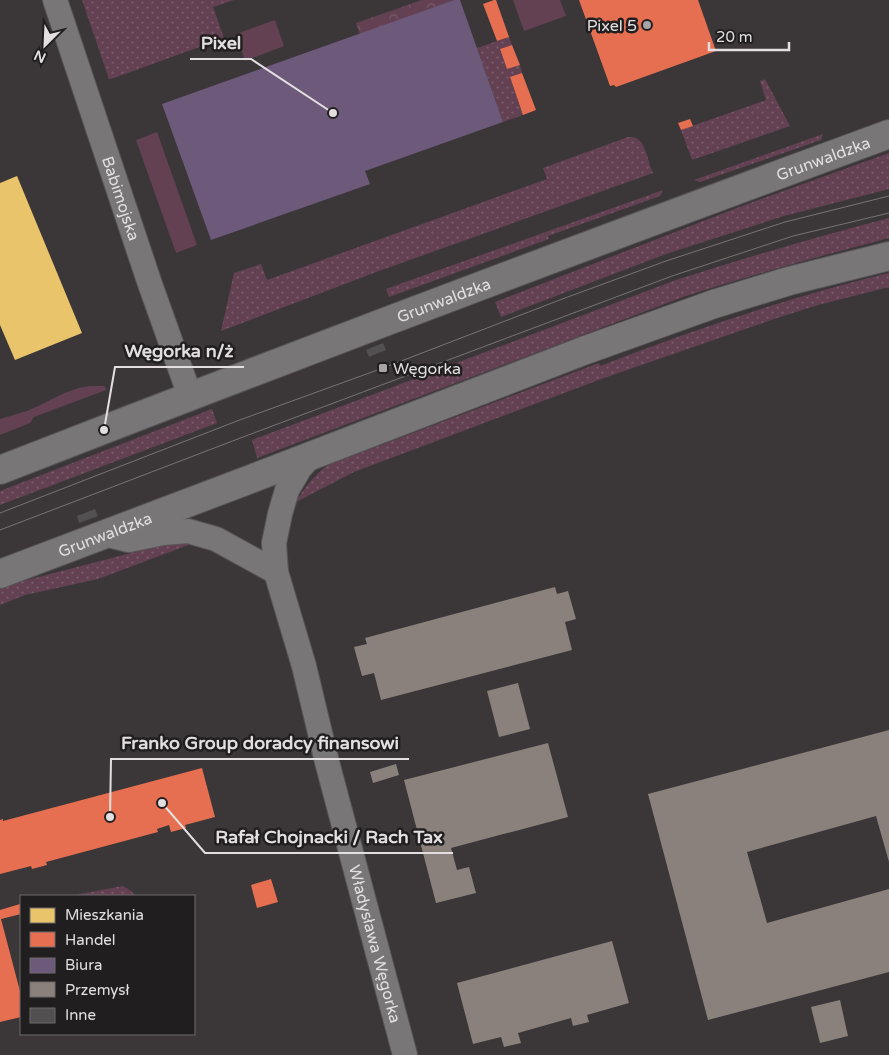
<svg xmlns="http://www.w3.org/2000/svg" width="889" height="1055" font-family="'Varela Round',sans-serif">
	<defs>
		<pattern id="grass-dots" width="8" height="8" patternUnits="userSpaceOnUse" patternTransform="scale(1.25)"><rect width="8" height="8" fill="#634152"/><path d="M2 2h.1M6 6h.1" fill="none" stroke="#795c6b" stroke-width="1.8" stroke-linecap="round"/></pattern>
		<pattern id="park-crowns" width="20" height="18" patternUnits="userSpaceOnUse" patternTransform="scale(1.25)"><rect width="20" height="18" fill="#634152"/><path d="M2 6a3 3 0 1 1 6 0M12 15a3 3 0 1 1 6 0" fill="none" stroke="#795c6b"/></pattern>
	</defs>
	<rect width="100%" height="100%" fill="#3b3739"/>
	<path fill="url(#grass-dots)" d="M82,0H234L213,7L224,38L114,78L109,79Z
		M509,37L512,45L500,49L507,69L520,65L522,73L510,78L523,115L503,122L477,48Z
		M765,79L790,126L692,160L681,130L766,100L760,81Z
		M823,134L821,140L700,182L694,180Z
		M628,137C633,137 636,137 640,141C646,147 649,165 653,173L379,271L221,331L234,273L261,264L267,280L547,179L543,168Z
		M889,153V189L784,216L666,254L501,317L495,302L742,206Z
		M663,190L660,196L548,236L549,239L389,297L386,289Z
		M889,218V238C820,256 751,275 683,297L257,458L252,440L676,280C747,257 817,237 889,218Z
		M889,273V287L818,305L777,318L604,378L354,472L296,502C305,487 314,475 328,465L599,363L600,366C695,329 790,297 889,273Z
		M212,409L217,423L0,505V491Z
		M173,544H191L98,579L25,595L0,605V589L8,585L154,547Z
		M123,886L131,891L136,896H77L80,894Z"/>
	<path fill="url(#park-crowns)" d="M422,0H454L360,34L356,23Z"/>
	<path fill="#634152" d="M513,0H560L566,16L524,31Z
		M275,20L284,46L245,61L236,34Z
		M157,132L197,245L176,253L136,140Z
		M90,386H105L106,390L34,417L30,423L0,435V419C9,416 18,414 27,411C49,402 66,389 90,386Z"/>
	<path fill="#e9c46a" d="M17,176L82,333L15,360L0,325V183Z"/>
	<path fill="#e76f51" d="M494,0H496L509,37L497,41L483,4Z
		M579,0H698L716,51L616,87L614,85L610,86Z
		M512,45L520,65L507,69L500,49Z
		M522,73L536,110L523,115L510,77Z
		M690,119L693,126L681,130L678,123Z
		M202,768L215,817L185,825L186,828L171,832L169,825L157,829L158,832L46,862L47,865L32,869L31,866L0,874V820L3,819V821Z
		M271,879L278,902L257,908L251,885Z
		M20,904L21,914L1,919L21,995V1017L0,1022V910Z"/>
	<path fill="#6d597a" d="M454,0H460L503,122L365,171L370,184L211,240L162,104Z"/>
	<path fill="#8a817c" d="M555,587L557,594L568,591L576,619L565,622L572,650L381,700L374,673L362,676L354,647L367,644L365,638Z
		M518,683L530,729L499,737L487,691Z
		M889,730V862L876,816L747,852L767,923L889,889V972L708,1020L648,794Z
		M548,743L568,817L451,848L457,870L469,867L476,893L436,903L404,780Z
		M396,764L399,775L373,783L370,772Z
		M612,941L629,1003L587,1015L589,1022L573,1026L571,1018L518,1033L521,1043L504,1047L501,1037L473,1044L457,983Z
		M840,1000L848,1036L820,1043L811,1007Z"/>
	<path fill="#535051" d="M383,343L386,350L369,357L366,350Z
		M95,509L98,516L79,523L77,516Z"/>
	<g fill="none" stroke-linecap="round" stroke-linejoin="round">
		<g stroke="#595557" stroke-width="26">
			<g id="minor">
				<path id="s1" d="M55,0L150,284L190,396"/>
				<path id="s2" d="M310,457L300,468L287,490L280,514L274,543L276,572L304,666L327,762L405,1055"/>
				<path d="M104,534L129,540L163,533L188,531L216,539L276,572"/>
			</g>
		</g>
		<g stroke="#595557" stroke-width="30">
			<g id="tertiary">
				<path id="s3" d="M0,470C295,355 592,243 889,134"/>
				<path id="s4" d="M0,574L256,477L583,351L714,304L789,281L889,256"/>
			</g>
		</g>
		<use href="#minor" stroke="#787677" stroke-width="24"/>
		<use href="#tertiary" stroke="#787677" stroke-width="28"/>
		<path stroke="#777375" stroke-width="1" d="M0,513L237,421L383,368L565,298L666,261L785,222L889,196
			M0,530L243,437L672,276L793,236L889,213"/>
	</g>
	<g fill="#a8a4a6" stroke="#211e1f" stroke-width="2">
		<circle cx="647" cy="25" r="5"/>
		<rect x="378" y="363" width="10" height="10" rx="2.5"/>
	</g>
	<g text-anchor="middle" stroke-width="5" stroke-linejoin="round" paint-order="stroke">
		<g font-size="16" fill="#e3dfe1" stroke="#211e1f" text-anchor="end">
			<text x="637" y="31">Pixel 5</text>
			<text x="393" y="374" text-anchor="start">Węgorka</text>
		</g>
		<g font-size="16" fill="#e3dfe1" stroke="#211e1f">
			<text dy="6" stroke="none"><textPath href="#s3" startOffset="880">Grunwaldzka</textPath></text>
			<text dy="6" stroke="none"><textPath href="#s1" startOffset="209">Babimojska</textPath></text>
			<text dy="6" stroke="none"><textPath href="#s3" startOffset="475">Grunwaldzka</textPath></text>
			<text dy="6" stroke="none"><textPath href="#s4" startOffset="112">Grunwaldzka</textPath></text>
			<text dy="6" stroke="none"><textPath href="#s2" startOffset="509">Władysława Węgorka</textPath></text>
		</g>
	</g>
	<path fill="none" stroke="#e3dfe1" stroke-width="2" d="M333 113L251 59H190M104 430L115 367H244M110 817L111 759H409M162 803L205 853H453"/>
	<g fill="#e3dfe1" stroke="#211e1f" stroke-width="2">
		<circle cx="333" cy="113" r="5"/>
		<circle cx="104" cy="430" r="5"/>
		<circle cx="110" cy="817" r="5"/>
		<circle cx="162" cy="803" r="5"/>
	</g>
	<g font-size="18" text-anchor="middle" font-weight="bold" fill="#e3dfe1" stroke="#211e1f" stroke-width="5" stroke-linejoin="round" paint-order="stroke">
		<text x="221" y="49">Pixel</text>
		<text x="179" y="357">Węgorka n/ż</text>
		<text x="260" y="749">Franko Group doradcy finansowi</text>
		<text x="329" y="843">Rafał Chojnacki / Rach Tax</text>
	</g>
	<rect x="20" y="895" width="175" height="140" fill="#211e1f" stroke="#6f6b6d"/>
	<rect x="30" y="908" width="25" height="15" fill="#e9c46a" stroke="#6f6b6d"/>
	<text x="65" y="920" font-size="15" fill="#e3dfe1">Mieszkania</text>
	<rect x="30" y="932" width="25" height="15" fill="#e76f51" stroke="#6f6b6d"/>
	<text x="65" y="945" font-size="15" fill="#e3dfe1">Handel</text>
	<rect x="30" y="958" width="25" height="15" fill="#6d597a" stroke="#6f6b6d"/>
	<text x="65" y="970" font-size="15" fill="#e3dfe1">Biura</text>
	<rect x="30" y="982" width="25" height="15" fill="#8a817c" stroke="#6f6b6d"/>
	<text x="65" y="995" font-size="15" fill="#e3dfe1">Przemysł</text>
	<rect x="30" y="1008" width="25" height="15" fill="#535051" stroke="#6f6b6d"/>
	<text x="65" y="1020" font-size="15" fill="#e3dfe1">Inne</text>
	<g transform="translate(45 45) rotate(204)" stroke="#211e1f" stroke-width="4" paint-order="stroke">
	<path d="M0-4L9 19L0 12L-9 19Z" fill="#e3dfe1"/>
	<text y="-8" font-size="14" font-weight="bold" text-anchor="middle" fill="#e3dfe1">N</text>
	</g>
	<path d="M709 42v8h80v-8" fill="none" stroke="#e3dfe1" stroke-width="2.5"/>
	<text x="716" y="42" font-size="15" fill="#e3dfe1" stroke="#211e1f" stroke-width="4" paint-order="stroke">20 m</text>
</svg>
